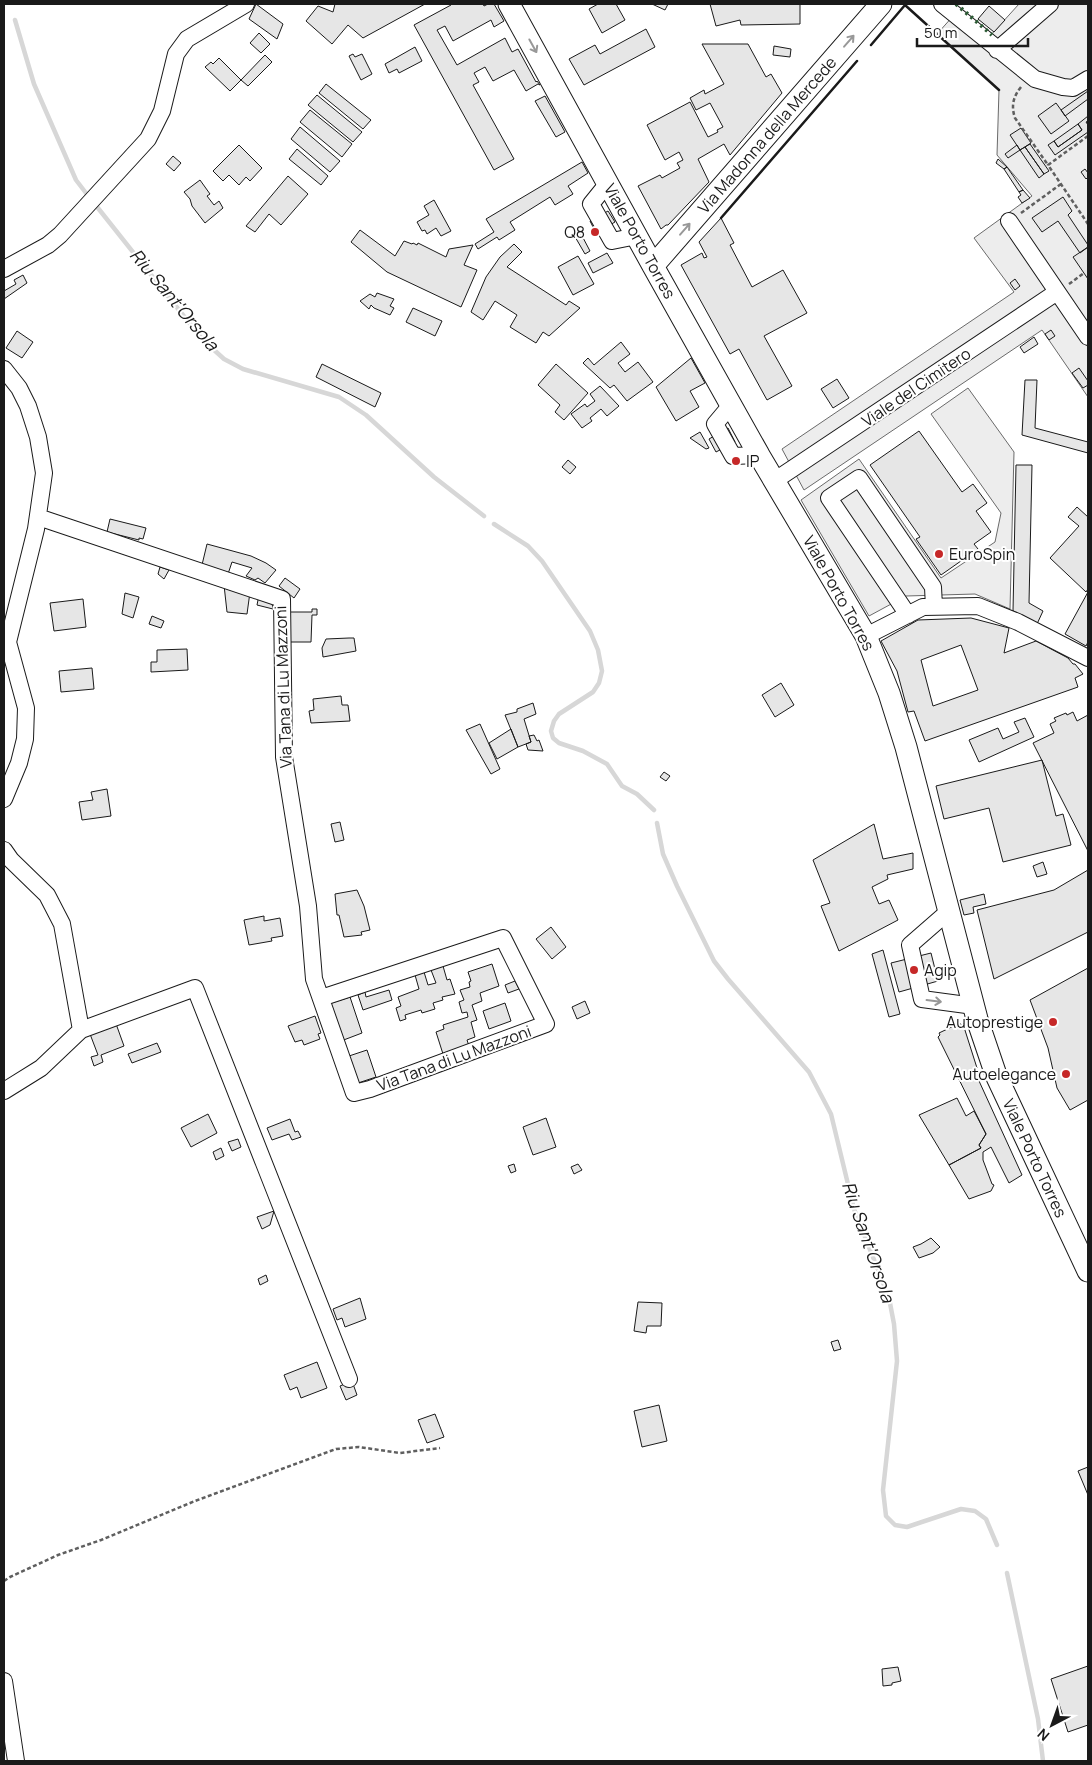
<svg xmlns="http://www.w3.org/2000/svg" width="1092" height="1765" font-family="Manrope,sans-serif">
	<rect width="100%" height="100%" fill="#fff"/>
	<path fill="#ededed" stroke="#6a6a6a" d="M1019,4H1088V397L1042,330L804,490L782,449L1014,292L974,238L1032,196L997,155L999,90L937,34L954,15L990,36Z
		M968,388L1014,452L1010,609L975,594L906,596L869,616L801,500L859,459L941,578L995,542L1001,513L931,414Z"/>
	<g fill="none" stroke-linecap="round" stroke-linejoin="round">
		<path stroke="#d7d7d7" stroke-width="4.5" d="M15,20L34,84L76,180L89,197
			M94,203L202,339L224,359L243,369L339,397L366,415L434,477L484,516
			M494,524L528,546L542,561L590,631L598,650L602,671L599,683L593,692L559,714L554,721L551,731L553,738L559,743L583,751L607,764L622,786L637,794L654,810
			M657,823L663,854L677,886L714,961L728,979L809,1072L831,1114L854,1209L889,1298L894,1324L897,1361L883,1490L886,1516L895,1525L907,1527L961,1509L975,1511L986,1519L997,1545
			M1007,1573L1038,1719L1043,1761"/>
	</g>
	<path fill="#e6e6e6" stroke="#1a1a1a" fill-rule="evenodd" d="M256,4L283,24L277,39L249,19Z
		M335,4H425L363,38L348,25L332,44L306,21L318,6L333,12Z
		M450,4H483L484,6L488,4H494L504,21L494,27L491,20L453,41L445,26L437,30L457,65L505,38L512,52L518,49L536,82L537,81L540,85L538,84L526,91L514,70L493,81L485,67L474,73L479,82L473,85L514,159L494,170L414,25L451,5Z
		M598,4H616L625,20L602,33L589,9Z
		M652,4H668L665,10Z
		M710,4H800V24L741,25L740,20L716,26Z
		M989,6L1005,20L994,32L978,19Z
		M646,29L655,47L584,85L569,59L595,45L600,54Z
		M259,33L270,44L261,53L250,43Z
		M702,44H748L766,77L771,74L782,93L730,155L724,144L698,159L709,182L668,225H666L661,229L638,186L660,175L662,178L680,168L677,163L683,160L679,152L665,160L647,125L690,102L708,137L718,132L717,130L723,127L710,103L696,110L690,98L704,90L705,94L724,84Z
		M774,46L791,49L790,57L773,55Z
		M415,47L422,61L399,73L397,69L389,73L385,64Z
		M353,54L355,57L362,54L372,74L361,80L349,56Z
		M265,55L272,62L248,86L241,80Z
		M219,58L241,80L230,91L205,67L211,62L213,64Z
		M326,84L371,120L363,129L319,93Z
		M1088,91V99L1065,116L1061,110Z
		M317,95L362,132L353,142L308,105Z
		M545,96L565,132L556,137L535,101Z
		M1056,103L1069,121L1051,134L1038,116Z
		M310,110L352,144L342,157L300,122Z
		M1088,116V121L1086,122L1088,125V132L1055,155L1048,145L1054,141L1058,147L1082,130L1078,124Z
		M1078,124L1082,130L1058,147L1054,141Z
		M300,127L340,161L330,172L291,139Z
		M1021,128L1031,143L1020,150L1010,135Z
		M1030,144L1049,171L1044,174L1025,147Z
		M239,145L262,168L250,181L246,177L239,185L229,175L223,181L213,171Z
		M1017,145L1020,150L1008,158L1005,154Z
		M1025,147L1044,174L1039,178L1020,150Z
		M297,149L328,176L321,185L289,159Z
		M173,156L181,163L174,171L166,164Z
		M998,159L1007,167L1004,169L996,163Z
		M582,162L588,173L568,186L573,194L555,205L550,197L510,222L515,230L499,240L497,237L478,249L475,244L494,232L486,219Z
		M1007,167L1023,190L1019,192L1004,169Z
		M1085,169L1088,173V177L1086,179L1081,172Z
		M288,176L308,194L281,225L269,214L255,232L246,226Z
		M200,180L210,194L207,196L214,205L219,201L223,208L205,223L192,206L190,199L184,192Z
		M1023,190L1030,198L1022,203L1018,197L1021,195L1019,192Z
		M1063,197L1072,211L1068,215L1088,245V247L1080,253L1058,221L1042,232L1032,218Z
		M434,200L451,231L441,236L436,228L427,234L425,230L422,231L417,222L429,215L424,206Z
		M608,211L615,222L596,233L590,221Z
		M721,218L734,243L730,245L752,287L783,270L807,313L764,336L792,386L767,400L739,349L730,354L681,265L702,253L704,258L707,257L699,242Z
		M360,230L395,256L404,241L412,244L413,243L417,245L418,243L446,257L449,249L473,245L464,265L477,270L461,307L387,272L351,242Z
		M580,232L590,251L585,254L574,235Z
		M514,244L522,252L507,267L566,305L569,301L580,308L549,336L543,332L536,343L510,327L517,315L495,301L483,320L471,312L486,277L500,257Z
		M1088,247V279L1073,257Z
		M607,253L613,263L593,273L588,263Z
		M578,256L594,284L573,295L558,267Z
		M23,275L27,283L4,299V291L16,284L14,280Z
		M1015,279L1020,286L1015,290L1010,283Z
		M377,293L394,299L390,306L394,308L390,315L374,308L371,305L369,309L360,301L370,294L375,297Z
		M413,308L442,321L435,336L406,322Z
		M1051,330L1055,336L1049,340L1045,334Z
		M17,331L33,342L22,358L6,348Z
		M1034,337L1038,344L1024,353L1020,347Z
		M621,342L630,354L618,363L625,372L638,362L653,382L627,401L614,385L610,388L583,363L588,358L594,365Z
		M691,358L705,383L690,391L699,407L676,421L656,387Z
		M322,364L381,393L375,407L316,377Z
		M556,364L588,393L564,420L555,412L560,405L538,385Z
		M1079,368L1088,381V385L1083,388L1072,373Z
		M837,379L849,398L833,408L821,389Z
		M1025,380H1037L1035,428L1088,442V453L1022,435Z
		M600,386L619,406L607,416L601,409L590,418L592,421L582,428L571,414L585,404L587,407L595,401L590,394Z
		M728,428L735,442L716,452L709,439Z
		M919,431L962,492L973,484L987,503L976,511L991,532L974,544L978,549L941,575L916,539L920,537L870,465Z
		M700,432L709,448L706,449L690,438Z
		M568,460L576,467L570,474L562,467Z
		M1016,465H1032L1029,603L1043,611L1037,624L1013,611Z
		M1077,507L1088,517V589L1086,592L1050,558L1079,526L1068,517Z
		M110,519L146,528L143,539L139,538V540L107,532Z
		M207,544L251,556L266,563L276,570L265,583L258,578L255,580L246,576L252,568L232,562L227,577L201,569Z
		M160,567L169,570L164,579L158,574Z
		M285,578L300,589L294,598L279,586Z
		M224,585L250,592L247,614L227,612Z
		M1088,592V642L1086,646L1065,634Z
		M125,593L139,597L133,618L122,614Z
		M259,595L272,603L273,609L257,605Z
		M83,599L86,627L54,631L50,603Z
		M312,609H317V615H312L311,642H287L288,612H312Z
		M152,616L164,621L161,628L149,624Z
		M971,618L1009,628L1004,653L1036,641L1068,658L1073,664H1075L1083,674L1075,678L1078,687L925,741L914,711L908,712L897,671L881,641L918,620ZM961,645L978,690L933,706L921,660Z
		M349,638H354L356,651L323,657L322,648L326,639Z
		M187,649L188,670L151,672V662H157V650Z
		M92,668L94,689L61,692L59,671Z
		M781,683L794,705L775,717L762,695Z
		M341,696L342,705H348L350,721L311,723L309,711L314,710L313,699Z
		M533,703L536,714L524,719L531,742L518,747L505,715L517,712V709Z
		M1073,712L1077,721L1088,715V851L1033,743L1054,733L1050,724L1056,721L1054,718L1066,713L1067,715Z
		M1025,718L1034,737L979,762L969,740L998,728L1003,739L1019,732L1014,722Z
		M480,724L500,769L491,774L466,730Z
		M511,729L518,747L497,759L489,743Z
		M534,735L537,741L539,740L543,751L528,750L526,744L531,742L529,736Z
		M1042,760L1056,816L1063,814L1071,845L1003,862L989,808L944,819L936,786Z
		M664,772L670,776L666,781L660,777Z
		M107,789L111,816L82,820L79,802L93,800L91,792Z
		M340,822L344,840L335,842L331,824Z
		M874,824L883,859L913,853V869L887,875L888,879L872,887L879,904L889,900L898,920L839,951L821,906L830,903L813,860Z
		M1043,862L1047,874L1037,877L1033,866Z
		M1088,870V932L994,979L977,910L1054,890Z
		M357,890L364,906L370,930L361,932L362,935L344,937L339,915H337L335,894Z
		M984,894L986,904L973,907L974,913L964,915L960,900Z
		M264,916V921L280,918L283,936L271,938L272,941L249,945L244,920Z
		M551,927L566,947L552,959L536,939Z
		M883,950L900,1014L889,1017L872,954Z
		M931,953L938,981L899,992L891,963Z
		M492,964L499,986L480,993L482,1001L472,1005L477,1020L471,1022L475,1037L467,1040L469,1046L443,1054L436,1032L444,1029L443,1025L468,1017L467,1012L462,1013L459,1002L464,1000L460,990L470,987L469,982L471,981L468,972Z
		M443,966L447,980L450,979L455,994L442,997L443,1000L433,1003L435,1009L422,1013L421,1010L405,1015L406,1019L400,1021L396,1008L401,1006L398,997L419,989L415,975L424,972L428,985L436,983L431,970Z
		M1088,968V1100L1070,1110L1057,1088L1048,1048L1030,1000Z
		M515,981L519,989L508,993L505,985Z
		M389,990L392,1000L363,1010L358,995L365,992L366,997Z
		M350,997L362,1033L341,1041L328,1004Z
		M585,1001L590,1013L577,1019L572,1007Z
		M505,1003L511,1021L489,1029L483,1011Z
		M315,1016L321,1033L318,1034L320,1039L304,1045L302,1040L295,1042L288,1026Z
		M115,1021L124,1046L101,1055L103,1062L94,1066L91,1057L98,1055L90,1034Z
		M960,1023L961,1025L963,1024L977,1068L974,1070L1022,1175L1009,1183L991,1147L983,1152V1160L992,1184L994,1185L991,1191L969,1199L949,1165L981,1148L979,1145L986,1134L938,1037L940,1035L939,1033Z
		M157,1043L161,1052L132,1063L128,1054Z
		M367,1050L376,1077L355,1084L349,1056Z
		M957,1098L966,1116L974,1111L986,1134L979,1145L981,1148L949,1165L919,1115Z
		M208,1114L217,1133L191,1147L181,1128Z
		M546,1118L556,1147L533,1155L523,1127Z
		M290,1119L295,1132L298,1131L301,1137L292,1140L289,1134L272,1140L267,1128Z
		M238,1139L241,1147L232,1151L228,1142Z
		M221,1148L224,1156L216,1160L213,1152Z
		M514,1164L516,1171L511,1173L508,1166Z
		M578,1164L582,1170L574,1174L571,1167Z
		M274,1211L270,1225L262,1229L257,1217Z
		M931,1238L940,1247L933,1253L919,1258L913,1247L921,1244Z
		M266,1275L268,1281L260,1285L258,1279Z
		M360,1298L366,1319L345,1327L342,1318L337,1320L333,1309Z
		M638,1302L662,1303L661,1326H647L646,1333L634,1331Z
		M838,1340L841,1349L834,1351L831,1342Z
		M317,1362L327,1388L301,1398L297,1387L290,1390L284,1375Z
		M352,1381L357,1395L346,1400L340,1386Z
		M659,1405L667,1441L642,1447L634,1411Z
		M435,1414L444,1437L427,1443L418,1420Z
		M1088,1467V1495L1078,1471Z
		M1088,1666V1725L1068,1732L1051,1679Z
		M898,1667L901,1681L892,1683V1685L883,1686L882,1669Z"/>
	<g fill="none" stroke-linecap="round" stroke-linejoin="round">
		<g stroke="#1a1a1a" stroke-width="18">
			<path id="minor" d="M942,4L1035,79L1063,87L1073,88L1088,79
				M997,50L1050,4
				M608,183L591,204L612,241L637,236
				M1009,221L1088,337
				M4,269L48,245L60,235L148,139L162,111L176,54L187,39L246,4
				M4,369L19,388L28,406L38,437L44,473L36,529L8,642L26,708L25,739L19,763L4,799
				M731,405L715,424L733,456L759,455
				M774,481L1057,292
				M38,517L282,599L284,757L308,906L314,979L354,1093L370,1089L546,1024L503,938L321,998
				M908,615L829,498L859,478L933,587L934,607
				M866,636L923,607L978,606L1018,622L1088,658
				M4,850L11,860L47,895L62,924L81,1030L195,988L349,1379
				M949,911L910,945L922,999L974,1006
				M4,1091L41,1068L81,1030
				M4,1681L16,1761"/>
		</g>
		<g stroke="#1a1a1a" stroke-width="23">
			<path id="major" d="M509,4L653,266L759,455L866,636L889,693L906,747L977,1019L996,1075L1088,1271
				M653,266L881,4"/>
		</g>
		<path stroke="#5f5f5f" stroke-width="2.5" stroke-dasharray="4 2.5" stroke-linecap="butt" d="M1021,87C1013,97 1011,106 1015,118L1048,165
			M1088,136L1048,165L1088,224
			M1021,213L1061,184
			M1069,284L1084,273
			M4,1581L10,1577L58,1555L101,1540L195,1501L336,1449L359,1447L400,1453L440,1448"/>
		<use href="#minor" stroke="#fff" stroke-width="16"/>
		<use href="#major" stroke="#fff" stroke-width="21"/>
		<path stroke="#2b5a34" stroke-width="4" stroke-dasharray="2.5 4" stroke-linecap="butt" d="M956,4L992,35"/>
		<path stroke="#1a1a1a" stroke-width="2.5" d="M871,45L905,5L999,90
			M721,218L857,61"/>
	</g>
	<defs><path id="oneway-shaft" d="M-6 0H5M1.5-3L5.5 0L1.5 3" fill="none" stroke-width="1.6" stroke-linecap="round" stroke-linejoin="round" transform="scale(1.25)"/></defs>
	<g stroke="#989898">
		<use href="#oneway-shaft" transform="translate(849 41) rotate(-49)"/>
		<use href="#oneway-shaft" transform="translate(533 46) rotate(61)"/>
		<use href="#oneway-shaft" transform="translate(685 229) rotate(-49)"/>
		<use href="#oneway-shaft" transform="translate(934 1001) rotate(7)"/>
	</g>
	<g fill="#c62828" stroke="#fff" stroke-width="2">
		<circle cx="595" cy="232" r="5"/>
		<circle cx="736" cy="461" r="5"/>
		<circle cx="939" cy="554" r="5"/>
		<circle cx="914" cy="970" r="5"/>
		<circle cx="1053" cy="1022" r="5"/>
		<circle cx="1066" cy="1074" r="5"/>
	</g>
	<g text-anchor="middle" stroke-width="4" stroke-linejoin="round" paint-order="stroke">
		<g font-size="16" fill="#1a1a1a" stroke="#fff">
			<text transform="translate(767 135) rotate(-49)" y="6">Via Madonna della Mercede</text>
			<text transform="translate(640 241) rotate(61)" y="6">Viale Porto Torres</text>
			<text transform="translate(916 387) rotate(-34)" y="6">Viale del Cimitero</text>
			<text transform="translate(839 593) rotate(61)" y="6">Viale Porto Torres</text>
			<text transform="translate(283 687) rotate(-92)" y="6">Via Tana di Lu Mazzoni</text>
			<text transform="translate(454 1058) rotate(-20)" y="6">Via Tana di Lu Mazzoni</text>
			<text transform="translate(1035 1158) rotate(65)" y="6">Viale Porto Torres</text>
		</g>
		<g font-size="16" fill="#1a1a1a" stroke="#fff" text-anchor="end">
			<text x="585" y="238">Q8</text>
			<text x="746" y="467" text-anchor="start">IP</text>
			<text x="949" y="560" text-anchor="start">EuroSpin</text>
			<text x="924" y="976" text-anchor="start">Agip</text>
			<text x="1043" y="1028">Autoprestige</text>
			<text x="1056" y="1080">Autoelegance</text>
		</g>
		<g font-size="18" font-style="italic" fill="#1a1a1a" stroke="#fff">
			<text transform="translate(174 300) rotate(50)" y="6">Riu Sant'Orsola</text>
			<text transform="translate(868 1242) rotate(71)" y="6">Riu Sant'Orsola</text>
		</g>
	</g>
	<rect width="1092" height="1765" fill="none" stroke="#1a1a1a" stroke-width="10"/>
	<g transform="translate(1052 1725) rotate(221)" stroke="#ffffff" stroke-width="4" paint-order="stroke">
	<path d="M0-4L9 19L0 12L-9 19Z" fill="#1a1a1a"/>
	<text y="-8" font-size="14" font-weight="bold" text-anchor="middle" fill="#1a1a1a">N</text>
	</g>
	<path d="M917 38v8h111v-8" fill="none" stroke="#1a1a1a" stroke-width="2.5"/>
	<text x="924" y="38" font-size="15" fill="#1a1a1a" stroke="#ffffff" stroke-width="4" paint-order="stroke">50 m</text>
</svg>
